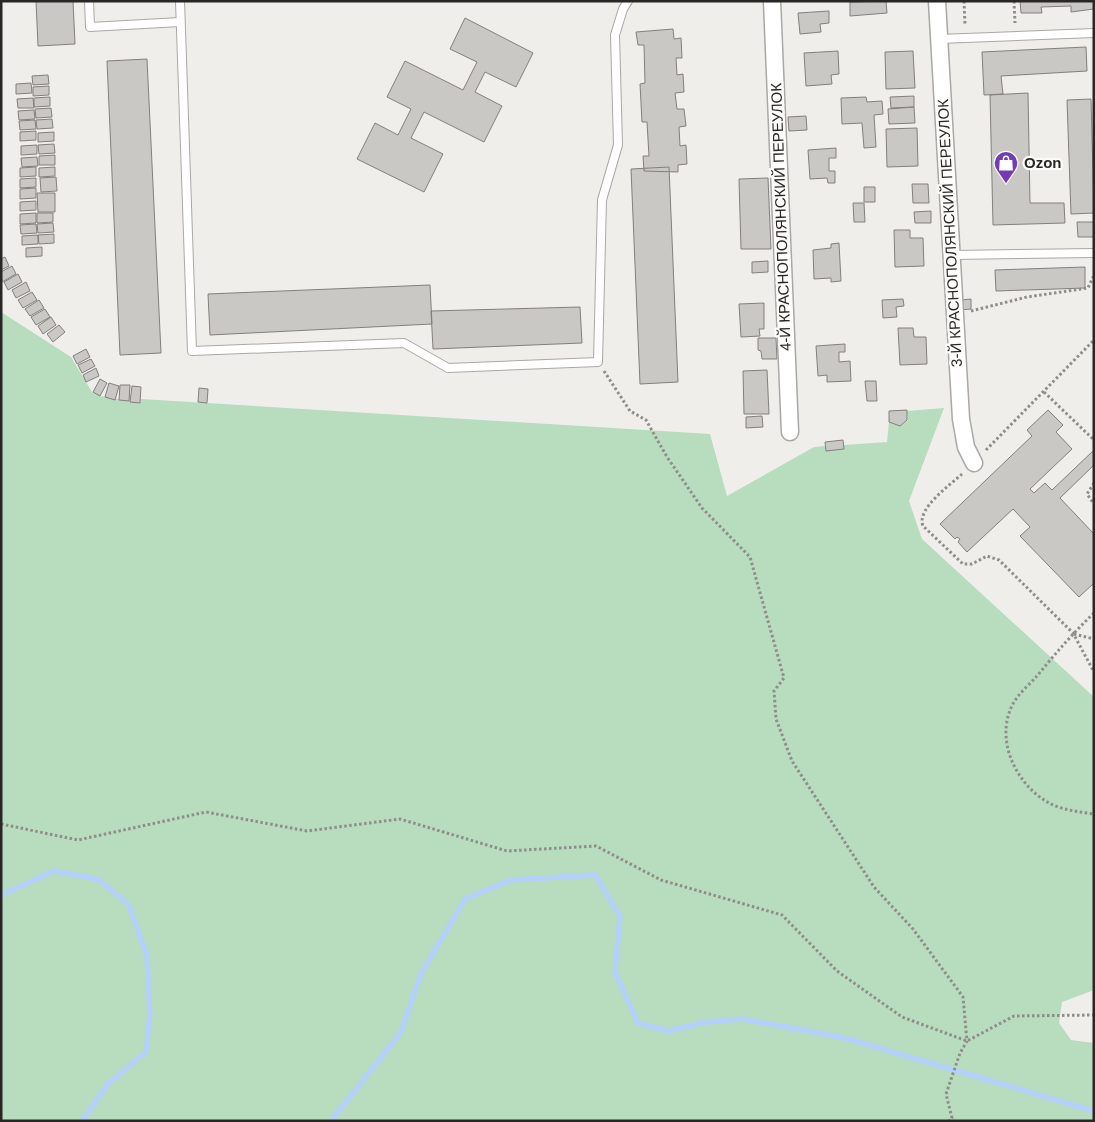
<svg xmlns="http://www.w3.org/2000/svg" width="1095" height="1122" font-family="Helvetica,sans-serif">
	<rect width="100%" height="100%" fill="#f0eeea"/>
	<path fill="#b7dcbe" d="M1,312L71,357L92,392L100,396L140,403L141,399L710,434L727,496L814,447L825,446L826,451L844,449V445L887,442L889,422L900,426L908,420L907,411L944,408L909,501L922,539L1094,697V990L1062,1002L1059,1023L1071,1040L1094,1043V1121H1Z"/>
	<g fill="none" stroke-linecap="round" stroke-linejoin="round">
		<path stroke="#b4d1fa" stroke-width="5.5" d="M1,895L54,871L98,879L129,905L147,956L150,1014L146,1052L108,1084L82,1121
			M331,1121L401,1032L421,974L465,899L511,880L595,875L620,916L615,972L638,1023L668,1031L707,1022L743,1019L845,1038L1094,1111"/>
	</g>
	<path fill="#cac8c5" stroke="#827f7c" d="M36,1H73L75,44L38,46Z
		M886,1L887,13L850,16V2Z
		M1020,1H1094V9L1071,12V6L1041,7L1042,13H1021Z
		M829,11V23L820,24L821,32L800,34L798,13Z
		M465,18L533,53L516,87L485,72L475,92L502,106L484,142L424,112L411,138L443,154L424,192L357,159L375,123L398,135L411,109L387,97L405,61L463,90L477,62L450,49Z
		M673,29L674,39L681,38L682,58H676L677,75L683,74L684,92L675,93L677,109H684L686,126L679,127L680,146L686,145L687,164L678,165V172L644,171L643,156H649L647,122H642L640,84L645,83L644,45H638L636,32Z
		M1086,47L1087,71L1001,76L1003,94L984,95L982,52Z
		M838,51L839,74L831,75L832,84L806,86L804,53Z
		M913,51L915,88L886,89L885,52Z
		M147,59L161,353L120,355L107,61Z
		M48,75L49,84L33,85L32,76Z
		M31,83L32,93L16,94V84Z
		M49,86V95L33,96V87Z
		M1028,93L1030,203H1064L1065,223L993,225L990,95Z
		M914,96V107L891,108L890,97Z
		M50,97V106L34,107V98Z
		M866,97L867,102L882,101L883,114L874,115L876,147L864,148L862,123L842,124L841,98Z
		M33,98L34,108H18L17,99Z
		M1091,99L1094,213L1071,214L1067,100Z
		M914,107L915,123L889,124L888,109Z
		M51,108L52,117L36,118L35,109Z
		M34,110L35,119L19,120L18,111Z
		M806,116L807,130L789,131L788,117Z
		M52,119L53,128L37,129L36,120Z
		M35,120L36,129L20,130L19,121Z
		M917,128L918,166L887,167L886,129Z
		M36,131V140L20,141V132Z
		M54,132V141L38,142V133Z
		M54,144L55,153L39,154L38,145Z
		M37,145V154L21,155V146Z
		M836,148V158H829V171H835V183H828L827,178L810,179L808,150Z
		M55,155V165H39V156Z
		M37,157L38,166L22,167L21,158Z
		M36,167V176L20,177V168Z
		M55,167V176L39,177V168Z
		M669,167L678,382L640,384L631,169Z
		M56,177L57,191L41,192L40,178Z
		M36,178V187L20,188V179Z
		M768,178L771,249H741L739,179Z
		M912,184H928L929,203H913Z
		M864,187H875V202H864Z
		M36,188V198L20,199V189Z
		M37,193H55V212H38Z
		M36,201V210L20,211V202Z
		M853,203H864L865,222H854Z
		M931,211V223H915L914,212Z
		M36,213V223L20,224V214Z
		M37,213H53V222L37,223Z
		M1077,222H1094V237H1078Z
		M53,223L54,232L38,233L37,224Z
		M36,224L37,233L21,234L20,225Z
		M894,230H910V238H923L924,266L895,267Z
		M54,234V243L39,244L38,235Z
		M38,235V244L22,245V236Z
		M839,243L841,281L831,282V278L814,279L813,250L831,248V244Z
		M42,247V256L26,257V248Z
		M5,257L9,266L1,270V259Z
		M768,261V272L752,273V262Z
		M12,266L16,274L2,282L1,272Z
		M1085,267V288L996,291L995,270Z
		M18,274L22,282L8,290L4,282Z
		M26,282L30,291L16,298L12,290Z
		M430,285L432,324L210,335L208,294Z
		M32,292L37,300L23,308L18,300Z
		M903,299L904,306L896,307L897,317L883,318L882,300Z
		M971,299V309L960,310V300Z
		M39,300L44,308L30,316L25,309Z
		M764,303V329H759L760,336L741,337L739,304Z
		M580,307L582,343L433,349L431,311Z
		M45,309L50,317L36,325L31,317Z
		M51,317L56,325L43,334L38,326Z
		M59,325L65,332L53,342L47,334Z
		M898,328H913L914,337H926L927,364L900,365Z
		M758,338H776L777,359H762L761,351L758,350Z
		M845,344V352H839V362L850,361L851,381L827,382V375L818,376L816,346Z
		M86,349L90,357L77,364L73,356Z
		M91,359L95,366L82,373L78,365Z
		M96,368L99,376L86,382L83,375Z
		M767,370L769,414H744L743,371Z
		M100,379L107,383L100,396L93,392Z
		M865,381H876L877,401H867Z
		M109,383L119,386L115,400L105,397Z
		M120,385H130L129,401L119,400Z
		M132,386L141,387L140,403L130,402Z
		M199,388L208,389L207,403L198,402Z
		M907,410V420L900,426L889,422V411Z
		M1048,410L1063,425L1056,432L1072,449L1030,489L1034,493L1045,483L1052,490L1094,450V465L1060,498L1094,534V583L1079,597L1020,536L1030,527L1013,509L967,552L958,542L960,539L957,537L955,539L940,524L1032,436L1027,430Z
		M762,416L763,427L746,428V417Z
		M843,440L844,449L826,451L825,442Z"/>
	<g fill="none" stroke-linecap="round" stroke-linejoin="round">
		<g stroke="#aaa8a4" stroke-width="10">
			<path id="service" d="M89,1L90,27L180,22
				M180,1L192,351L404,343L448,368L598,362L602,200L618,145L615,35L623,9L628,1
				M939,39L1094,33
				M953,255L1094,253"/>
		</g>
		<g stroke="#aaa8a4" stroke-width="19">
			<path id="minor" d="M772,1L790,432
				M937,1L961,419L966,447L974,463"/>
		</g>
		<path stroke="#8f8d8b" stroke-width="3" stroke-dasharray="2.5 2.5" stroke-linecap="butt" d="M964,1L965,26
			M1014,1L1015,23
			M971,311L1027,297L1088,288L1094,275
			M604,371L630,411L646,420L667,457L702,508L750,557L784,678L774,691L776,719L792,761L874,887L913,929L963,997L967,1041L960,1053L946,1094L952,1118L949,1121
			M1044,392L1094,440
			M986,450L1094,340
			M962,474C950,485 916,509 923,526L963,564H972L987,556L999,560L1073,633L1094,672
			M1094,483L1087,494L1094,504
			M1094,613C1073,633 1055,654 1037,676C1030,684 1020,692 1014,702C993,738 1016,785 1049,803C1062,810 1080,812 1094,814
			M1074,634L1094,639
			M1,824L78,840L206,812L307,831L400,819L507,851L596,846L661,880L782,915L837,971L902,1017L967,1041L1014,1016L1094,1015"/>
		<use href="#service" stroke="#fff" stroke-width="8"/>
		<use href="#minor" stroke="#fff" stroke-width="16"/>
	</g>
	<defs>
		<g id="shop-pin" transform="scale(1.25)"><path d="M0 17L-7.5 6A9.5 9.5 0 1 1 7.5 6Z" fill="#733cb3" stroke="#fdfbf7"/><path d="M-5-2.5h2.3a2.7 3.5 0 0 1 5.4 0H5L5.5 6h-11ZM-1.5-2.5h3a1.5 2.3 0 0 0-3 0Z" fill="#fff"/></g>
	</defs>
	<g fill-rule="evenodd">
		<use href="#shop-pin" x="1006" y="163"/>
	</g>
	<g text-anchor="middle" stroke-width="4.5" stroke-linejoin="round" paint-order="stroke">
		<g font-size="15" font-weight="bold" fill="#282726" stroke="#fdfbf7" text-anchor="start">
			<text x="1024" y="168">Ozon</text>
		</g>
		<g font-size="15" fill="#282726" stroke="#fdfbf7">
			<text transform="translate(781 217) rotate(-92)" y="5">4-Й КРАСНОПОЛЯНСКИЙ ПЕРЕУЛОК</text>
			<text transform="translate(950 233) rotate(-93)" y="5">3-Й КРАСНОПОЛЯНСКИЙ ПЕРЕУЛОК</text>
		</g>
	</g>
	<rect width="1095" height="1122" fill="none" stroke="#282726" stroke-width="5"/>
</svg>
